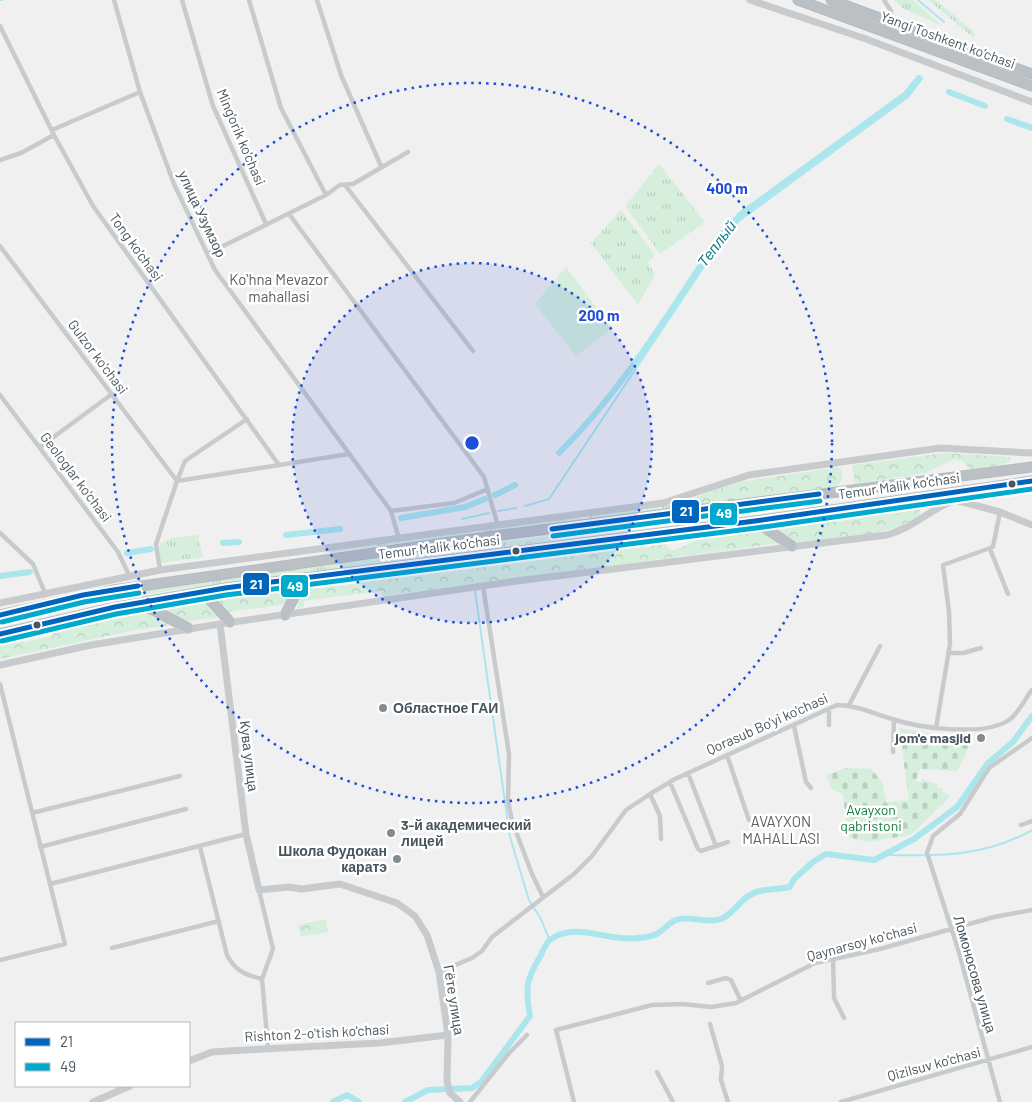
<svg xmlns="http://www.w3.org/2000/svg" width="1032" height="1102" font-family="Barlow,sans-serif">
	<defs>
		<pattern id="grass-tufts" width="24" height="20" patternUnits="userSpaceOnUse" patternTransform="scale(1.25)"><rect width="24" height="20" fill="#d6efdc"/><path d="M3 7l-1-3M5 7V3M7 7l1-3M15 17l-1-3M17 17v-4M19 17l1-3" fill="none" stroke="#b9cfbf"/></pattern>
		<pattern id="forest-crowns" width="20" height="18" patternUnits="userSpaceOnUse" patternTransform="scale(1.25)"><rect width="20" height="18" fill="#d6efdc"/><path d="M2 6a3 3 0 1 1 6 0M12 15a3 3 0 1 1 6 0" fill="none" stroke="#b9cfbf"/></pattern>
		<pattern id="cemetery-stones" width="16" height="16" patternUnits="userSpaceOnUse" patternTransform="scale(1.25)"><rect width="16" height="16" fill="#d6efdc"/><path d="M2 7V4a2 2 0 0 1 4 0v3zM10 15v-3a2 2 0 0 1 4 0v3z" fill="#b9cfbf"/></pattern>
	</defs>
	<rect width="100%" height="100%" fill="#f1f0f0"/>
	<path fill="url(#grass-tufts)" d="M894,0H913L941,25L904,9Z
		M928,0H936L974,32V38Z
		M659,164L705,222L660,254L625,206Z
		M621,210L655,255L648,262L655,275L638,305L591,243Z
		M692,498L691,506L590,519L586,516L669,505Z
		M576,517L581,520L482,533L486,529Z
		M645,524L662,527L220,583L111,600L21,619L19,617L110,596L221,578Z
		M475,531L471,535L325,553V550Z
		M198,535L203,557L161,563L159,544L171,538Z"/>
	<path fill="url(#forest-crowns)" d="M945,453L1010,457V461L1001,465L970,469L963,461L954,459L925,473L855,484L852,465Z
		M838,467L842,471V480L837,486L691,506L692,498L739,482Z
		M920,510L919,516C883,539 832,539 790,543L768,526Z
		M755,528L781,543L383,596L380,591L304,601V607L297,608L302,589L487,561L505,564L525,561L530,554L661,537L670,550H675L707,536Z
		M293,590L288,604L226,612L215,599Z
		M204,599L221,617L183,622L156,606Z
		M145,608L174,625L136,630L0,659V639L12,636L25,642L52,636L60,624Z
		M326,919L328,932L301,937L298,925Z"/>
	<path fill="url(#cemetery-stones)" d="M899,728L958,738L973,737L958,771L921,769L918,772L916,782H921L922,779L937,784V787L943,789V792L951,796L911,835L867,842L848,837L843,795L832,789L826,775L846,768L871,769L881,780L887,802L909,800Z"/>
	<path fill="#d6efdc" d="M566,267L612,328L576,356L535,304Z"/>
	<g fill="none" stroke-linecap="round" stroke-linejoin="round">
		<path stroke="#abe6ec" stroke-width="2" d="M0,0H2
			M918,0L944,22
			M525,506L549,499L723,238L740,220L908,97L922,79
			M498,511L516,508
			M462,519L489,513
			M475,591L510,837L529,900L541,919L549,939
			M886,855C939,856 985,857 1032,830"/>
		<path stroke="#abe6ec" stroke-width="6" d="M949,92L985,106
			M1007,119L1032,128
			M559,453C625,387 669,312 721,235L740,215L906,94L919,78
			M495,495L515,485
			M401,518L465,507L485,499
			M286,535L340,529
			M223,543L239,542
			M127,553L151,549
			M0,576L30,572
			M333,1102L347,1095L359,1102
			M405,1102L428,1090L472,1088L481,1082L530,1016C525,987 526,980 541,955C543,950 546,942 551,939C571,926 592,934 613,937C624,939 640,939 651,936C662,934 666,924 676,920C690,915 706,924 721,919C732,915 739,901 750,895C761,888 776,890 790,887L794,879L813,862L826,854L874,860L914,839L957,807L988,763L1013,742L1032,716"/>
		<g stroke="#b6bbc0" stroke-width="11">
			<path id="highway" d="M798,0L1032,86
				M831,0L1032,74
				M755,521L792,546
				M203,592L230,622
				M140,603L188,628
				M0,615L113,590L479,538L1032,467
				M285,615L304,578
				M0,634L115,607L225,588L755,521L1032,481"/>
		</g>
		<path stroke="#c8cbcc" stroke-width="4.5" d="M114,0L140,92L174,184L215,270L391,511L399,539
			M182,0L213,106L266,224
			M249,0L281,108L326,195
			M317,0L341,75L381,166
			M884,0L891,11L890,20
			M0,26L54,135L93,206L279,465
			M52,130L140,92
			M0,160L21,153L54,135
			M345,185L473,351
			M289,214L484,477L498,526
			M0,246L177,481L156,544L160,570
			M209,253L326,195L340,185L353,184L408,152
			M0,395L118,552L129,575
			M247,419L185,461L177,481L349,454
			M40,447L112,394
			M391,511L454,503L488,489
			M0,533L33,564L45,593
			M990,549L1008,594
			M483,586L509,754L508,801L512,821L532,874L543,897
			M948,653H963L981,648
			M0,684L65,944L0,960
			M849,705L880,646
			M829,725V709
			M794,726L806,782L811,788
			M936,728L950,644L949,612L943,565L993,547L1000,512
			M893,752L894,720
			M727,755L749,820
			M688,773L716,846L728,842
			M670,782L698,849L701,851L716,846
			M650,794L660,816L661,839
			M32,813L180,776
			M1021,825L1032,821
			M40,847L186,809
			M200,847L227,955C235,971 246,975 262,979
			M50,884L246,834
			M259,890L273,949L262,979L268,1048
			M112,948L219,921
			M833,958L834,998L844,1018
			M439,972L472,958L482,951L492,937L574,874L592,856L626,810L650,794L675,779L837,705C857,705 874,714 892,719C919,728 984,737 1009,720C1018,714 1025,699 1032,690
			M708,983L726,978L731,980L741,1001
			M710,1024L722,1066L721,1080L728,1102
			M657,1072L673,1102
			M470,1102L510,1052L527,1035
			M574,1102L556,1030L652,1005L683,1004L711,1007L736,1003L815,963L880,949L994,917L1032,910
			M841,1102L1032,1047
			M1000,1102L958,949L927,853L933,836L960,814L989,768L1032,738"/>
		<path stroke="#c8cbce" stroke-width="7" d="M750,0L866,39L1032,102
			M954,496L955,500L1000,512L1032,525
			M0,603L160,570L663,503L749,475L940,448L1032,453
			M220,624L246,834L259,890L289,887L301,889L340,884L397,903L415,916L427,935L439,972L448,1035L447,1081L450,1093L460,1102
			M0,665L91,645L220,624L517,581L887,535C915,527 930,509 955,500
			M189,1061L212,1052L227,1051L379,1043L448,1035
			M93,1102L130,1086"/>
		<use href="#highway" stroke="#bbc0c4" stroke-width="9"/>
		<g stroke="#fff" stroke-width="9">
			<path id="bus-1" d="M552,529L819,494
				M0,615L83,595L138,586
				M0,634L115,607L225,588L755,521L1032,481"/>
		</g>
		<g stroke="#fff" stroke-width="9">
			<path id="bus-2" d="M553,536L820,501
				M2,622L84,602L139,593
				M2,641L116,614L226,595L756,528L1032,489"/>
		</g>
		<use href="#bus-1" stroke="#0065bd" stroke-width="5"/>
		<use href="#bus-2" stroke="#00a9ce" stroke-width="5"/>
	</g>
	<circle cx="472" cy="443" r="180" fill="#1d4ed8" fill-opacity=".12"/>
	<g fill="none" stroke="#1d4ed8" stroke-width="2.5" stroke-dasharray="2.5 5">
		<circle cx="472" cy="443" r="180"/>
		<circle cx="472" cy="443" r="360"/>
	</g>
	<g fill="#48555d" stroke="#fff" stroke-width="2">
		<circle cx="1012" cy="484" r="4.5"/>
		<circle cx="516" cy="551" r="4.5"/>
		<circle cx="37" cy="625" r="4.5"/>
	</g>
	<g fill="#838b90" stroke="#fff" stroke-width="2">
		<circle cx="383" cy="708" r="5"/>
		<circle cx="981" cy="738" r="5"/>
		<circle cx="391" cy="833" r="5"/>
		<circle cx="397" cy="859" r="5"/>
	</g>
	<g text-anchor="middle" stroke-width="5" stroke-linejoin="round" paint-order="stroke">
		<g font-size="14" fill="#48555d" stroke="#fff">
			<text transform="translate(948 40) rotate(20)" y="5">Yangi Toshkent ko‘chasi</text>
			<text transform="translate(241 137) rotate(67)" y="5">Ming'orik ko'chasi</text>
			<text transform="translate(202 214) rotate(65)" y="5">улица Узумзор</text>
			<text transform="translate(136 247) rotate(54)" y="5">Tong ko'chasi</text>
			<text transform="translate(98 357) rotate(53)" y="5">Gulzor ko'chasi</text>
			<text transform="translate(76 477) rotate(53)" y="5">Geologlar ko'chasi</text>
			<text transform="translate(899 486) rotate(-8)" y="5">Temur Malik ko'chasi</text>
			<text transform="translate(439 547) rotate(-7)" y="5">Temur Malik ko'chasi</text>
			<text transform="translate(767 724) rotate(-24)" y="5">Qorasub Bo'yi ko'chasi</text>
			<text transform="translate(249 756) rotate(83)" y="5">Кува улица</text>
			<text transform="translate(862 942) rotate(-15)" y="5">Qaynarsoy koʻchasi</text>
			<text transform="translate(975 974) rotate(74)" y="5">Ломоносова улица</text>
			<text transform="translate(454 1000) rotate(81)" y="5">Гёте улица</text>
			<text transform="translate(317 1033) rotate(-3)" y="5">Rishton 2-o'tish ko'chasi</text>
			<text transform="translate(934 1064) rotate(-15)" y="5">Qizilsuv ko'chasi</text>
		</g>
		<g font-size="14" font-weight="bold" fill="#48555d" stroke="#fff" text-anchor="start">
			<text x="393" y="713">Областное ГАИ</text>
			<text x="971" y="743" text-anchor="end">jom'e masjid</text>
			<text x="401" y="830">3-й академический<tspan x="401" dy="16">лицей</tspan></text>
			<text x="387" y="856" text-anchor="end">Школа Фудокан<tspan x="387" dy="16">каратэ</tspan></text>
		</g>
		<g font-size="14" fill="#197d40" stroke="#fff">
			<text x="871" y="815">Avayxon<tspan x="871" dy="16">qabristoni</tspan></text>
		</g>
		<g font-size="15" font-style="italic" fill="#0f7e8a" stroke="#fff">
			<text transform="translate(717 244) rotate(-53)" y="5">Теплый</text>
		</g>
		<g font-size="15" fill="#5c6164" stroke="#fff">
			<text x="279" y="285">Koʻhna Mevazor<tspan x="279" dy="17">mahallasi</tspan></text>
			<text x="781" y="827">AVAYXON<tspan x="781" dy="17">MAHALLASI</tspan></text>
		</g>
	</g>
	<circle cx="472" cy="443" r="8" fill="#1d4ed8" stroke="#fff" stroke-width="2.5"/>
	<g font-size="15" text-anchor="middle" font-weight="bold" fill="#1d4ed8" stroke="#fff" stroke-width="5" stroke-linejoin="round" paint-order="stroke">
		<text x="727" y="194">400 m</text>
		<text x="599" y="321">200 m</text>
	</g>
	<g stroke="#fff" stroke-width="2">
		<rect x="671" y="499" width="29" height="25" rx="5" fill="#0065bd"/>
		<rect x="709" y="502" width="29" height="24" rx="5" fill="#00a9ce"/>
		<rect x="242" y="572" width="28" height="24" rx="5" fill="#0065bd"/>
		<rect x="280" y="574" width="29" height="24" rx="5" fill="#00a9ce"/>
	</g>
	<g font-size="14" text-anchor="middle" font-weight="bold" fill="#fff">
		<text x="686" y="516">21</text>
		<text x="724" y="518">49</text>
		<text x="256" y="589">21</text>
		<text x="295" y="591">49</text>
	</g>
	<rect x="15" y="1022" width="175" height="65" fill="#ffffff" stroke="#b6bbbe"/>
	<rect x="25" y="1038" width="25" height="8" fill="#0065bd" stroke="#b6bbbe"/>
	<text x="60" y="1047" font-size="15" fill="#48555d">21</text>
	<rect x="25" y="1063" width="25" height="8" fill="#00a9ce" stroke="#b6bbbe"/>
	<text x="60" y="1072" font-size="15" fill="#48555d">49</text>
</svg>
